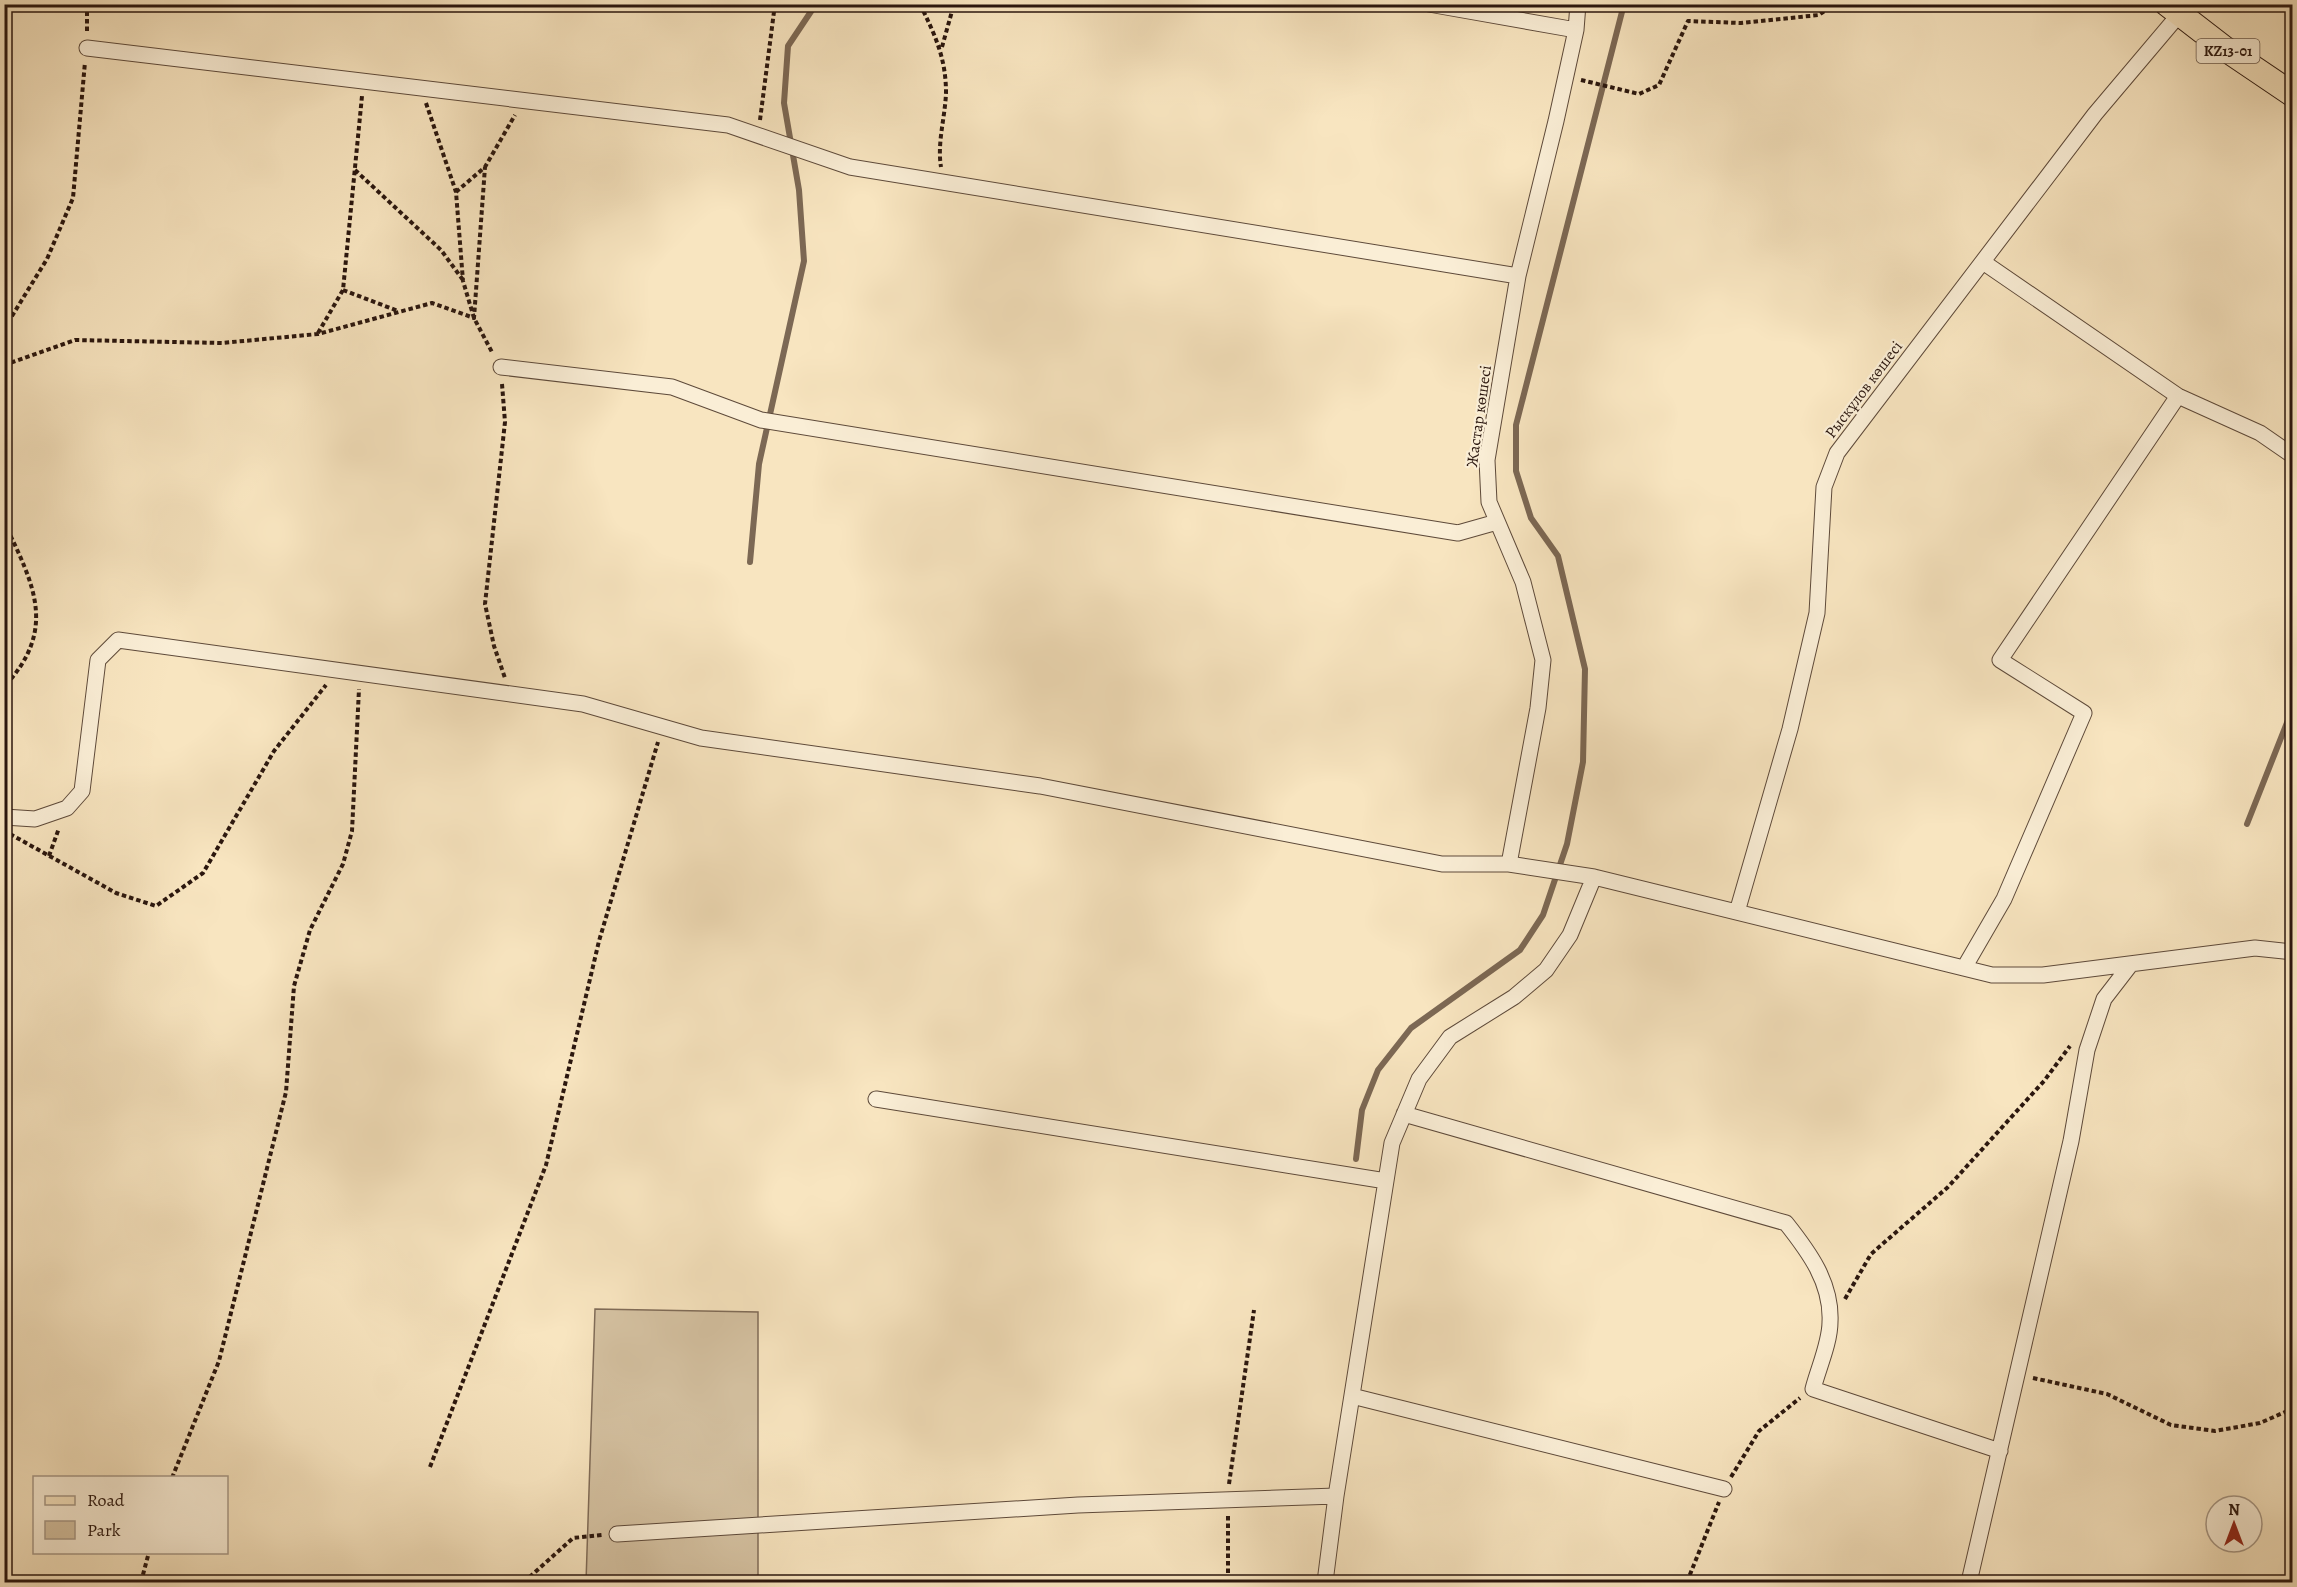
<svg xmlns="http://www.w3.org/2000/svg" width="2297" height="1587" font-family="Alegreya,serif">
	<rect width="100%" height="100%" fill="#f8e5c0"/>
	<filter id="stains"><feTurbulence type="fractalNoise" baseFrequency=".00333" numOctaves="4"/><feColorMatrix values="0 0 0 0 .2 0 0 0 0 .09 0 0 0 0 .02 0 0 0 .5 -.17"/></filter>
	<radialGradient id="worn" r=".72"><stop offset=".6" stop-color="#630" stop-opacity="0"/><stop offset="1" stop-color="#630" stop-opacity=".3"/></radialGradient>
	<path fill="#d5c2a2" stroke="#806c58" stroke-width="1.5" d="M595,1309L758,1312V1582H586Z"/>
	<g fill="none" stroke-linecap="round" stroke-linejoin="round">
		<path stroke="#7c6854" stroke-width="6" d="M750,562L759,464L804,261L799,190L784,103L788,46L816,4
			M2247,824L2292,710
			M1356,1159L1362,1110L1378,1070L1411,1028L1520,950L1543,915L1567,844L1583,762L1585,669L1558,556L1531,518L1516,471V425L1624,4"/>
		<g stroke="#5e4a3a" stroke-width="17">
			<path id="street" d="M1429,4L1576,30
				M87,48L728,125L850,167L1518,276
				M1983,262L2178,396L2260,433L2289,453
				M501,367L672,387L761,420L1458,533L1497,522
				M4,817L35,819L67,808L82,791L98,660L118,640L583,704L701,738L1040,786L1442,864H1509L1594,877L1992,975H2043L2255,948L2292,952
				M1509,864L1538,708L1543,660L1523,582L1489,502L1487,460L1518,276L1556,121L1576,30L1578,4
				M1737,912L1790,729L1817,613L1824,487L1837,453L2095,114L2188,4
				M1964,968L2004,899L2084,713L2000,660L2178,396
				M876,1099L1386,1181
				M1404,1114L1786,1223C1809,1252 1832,1283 1830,1322C1830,1343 1818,1369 1813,1389L2000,1451
				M1352,1396L1724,1489
				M617,1534L1078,1505L1336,1496
				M1325,1582L1336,1496L1392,1143L1419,1079L1450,1037L1514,997L1546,970L1570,935L1594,877
				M1969,1582L2071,1141L2087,1050L2104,999L2131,964"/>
		</g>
		<g stroke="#2a160e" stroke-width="26">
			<path id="primary" d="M2167,4L2224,48L2292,94"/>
		</g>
		<path stroke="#2a160e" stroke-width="4" stroke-dasharray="4.5 3" stroke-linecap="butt" d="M87,4V34
			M920,4C935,35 946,58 946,93C945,118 937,143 941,167
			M942,47L954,4
			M1581,80L1639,94L1659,85L1688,21L1741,23L1819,15L1834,4
			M426,103L456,192L463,281L474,318L493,354
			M760,120L775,4
			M355,170L441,250L463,280
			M456,192L485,167L515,115
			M343,290L398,311
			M4,329L47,259L73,198L85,62
			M318,333L343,290L362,96
			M4,365L75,340L222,343L318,334L432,303L474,318L485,167
			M502,384L505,422L485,604L494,646L505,678
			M4,522C34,585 58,629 4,687
			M10,834L116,893L156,906L203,873L274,751L326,685
			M49,856L59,828
			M1845,1299L1871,1254L1948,1187L2044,1081L2070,1046
			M2033,1378L2107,1394L2171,1425L2215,1431L2260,1423L2292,1409
			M430,1467L546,1165L599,941L658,742
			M1731,1477L1759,1431L1800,1398
			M172,1478L219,1361L286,1092L294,986L310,930L343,864L352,831L359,689
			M1229,1484L1254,1310
			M1228,1516V1582
			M141,1582L149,1552
			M524,1582L573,1538L602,1535
			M1687,1582L1719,1502"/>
		<use href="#street" stroke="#faeed6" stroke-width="15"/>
		<use href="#primary" stroke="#f8e5c0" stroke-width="24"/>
	</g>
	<g text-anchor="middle" stroke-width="4.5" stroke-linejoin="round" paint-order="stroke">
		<rect fill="#faeed6" stroke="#68574a" stroke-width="1.5" x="2196.5" y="39" width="63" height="24" rx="4.5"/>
		<g font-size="15" font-weight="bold" fill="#2a160e">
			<text x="2228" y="56">KZ13-01</text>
		</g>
		<g font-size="16" fill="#2a160e" stroke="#faeed6">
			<text transform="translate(1863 389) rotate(-53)" y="6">Рыскұлов көшесі</text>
			<text transform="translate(1478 416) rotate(-82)" y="6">Жастар көшесі</text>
		</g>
	</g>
	<rect width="2297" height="1587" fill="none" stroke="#f8e5c0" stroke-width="24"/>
	<rect x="6" y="6" width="2285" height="1575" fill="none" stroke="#2a160e" stroke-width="3"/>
	<rect x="12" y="12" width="2273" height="1563" fill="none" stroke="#2a160e" stroke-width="1.5"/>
	<rect x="33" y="1476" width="195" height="78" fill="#faeed6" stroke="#a79886" stroke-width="1.5"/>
	<rect x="45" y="1496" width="30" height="9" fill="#f8e5c0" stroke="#a79886" stroke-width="1.5"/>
	<text x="87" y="1506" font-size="18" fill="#2a160e">Road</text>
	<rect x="45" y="1521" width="30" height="18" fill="#d5c2a2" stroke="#a79886" stroke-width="1.5"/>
	<text x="87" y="1536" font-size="18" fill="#2a160e">Park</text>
	<g transform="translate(2234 1524)"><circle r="28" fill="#faeed6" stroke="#a79886" stroke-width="1.5"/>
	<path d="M0-4.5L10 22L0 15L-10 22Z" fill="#8f2418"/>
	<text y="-9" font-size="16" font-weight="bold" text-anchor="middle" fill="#2a160e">N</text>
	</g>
	<rect width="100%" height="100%" filter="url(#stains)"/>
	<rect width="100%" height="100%" fill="url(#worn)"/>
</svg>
